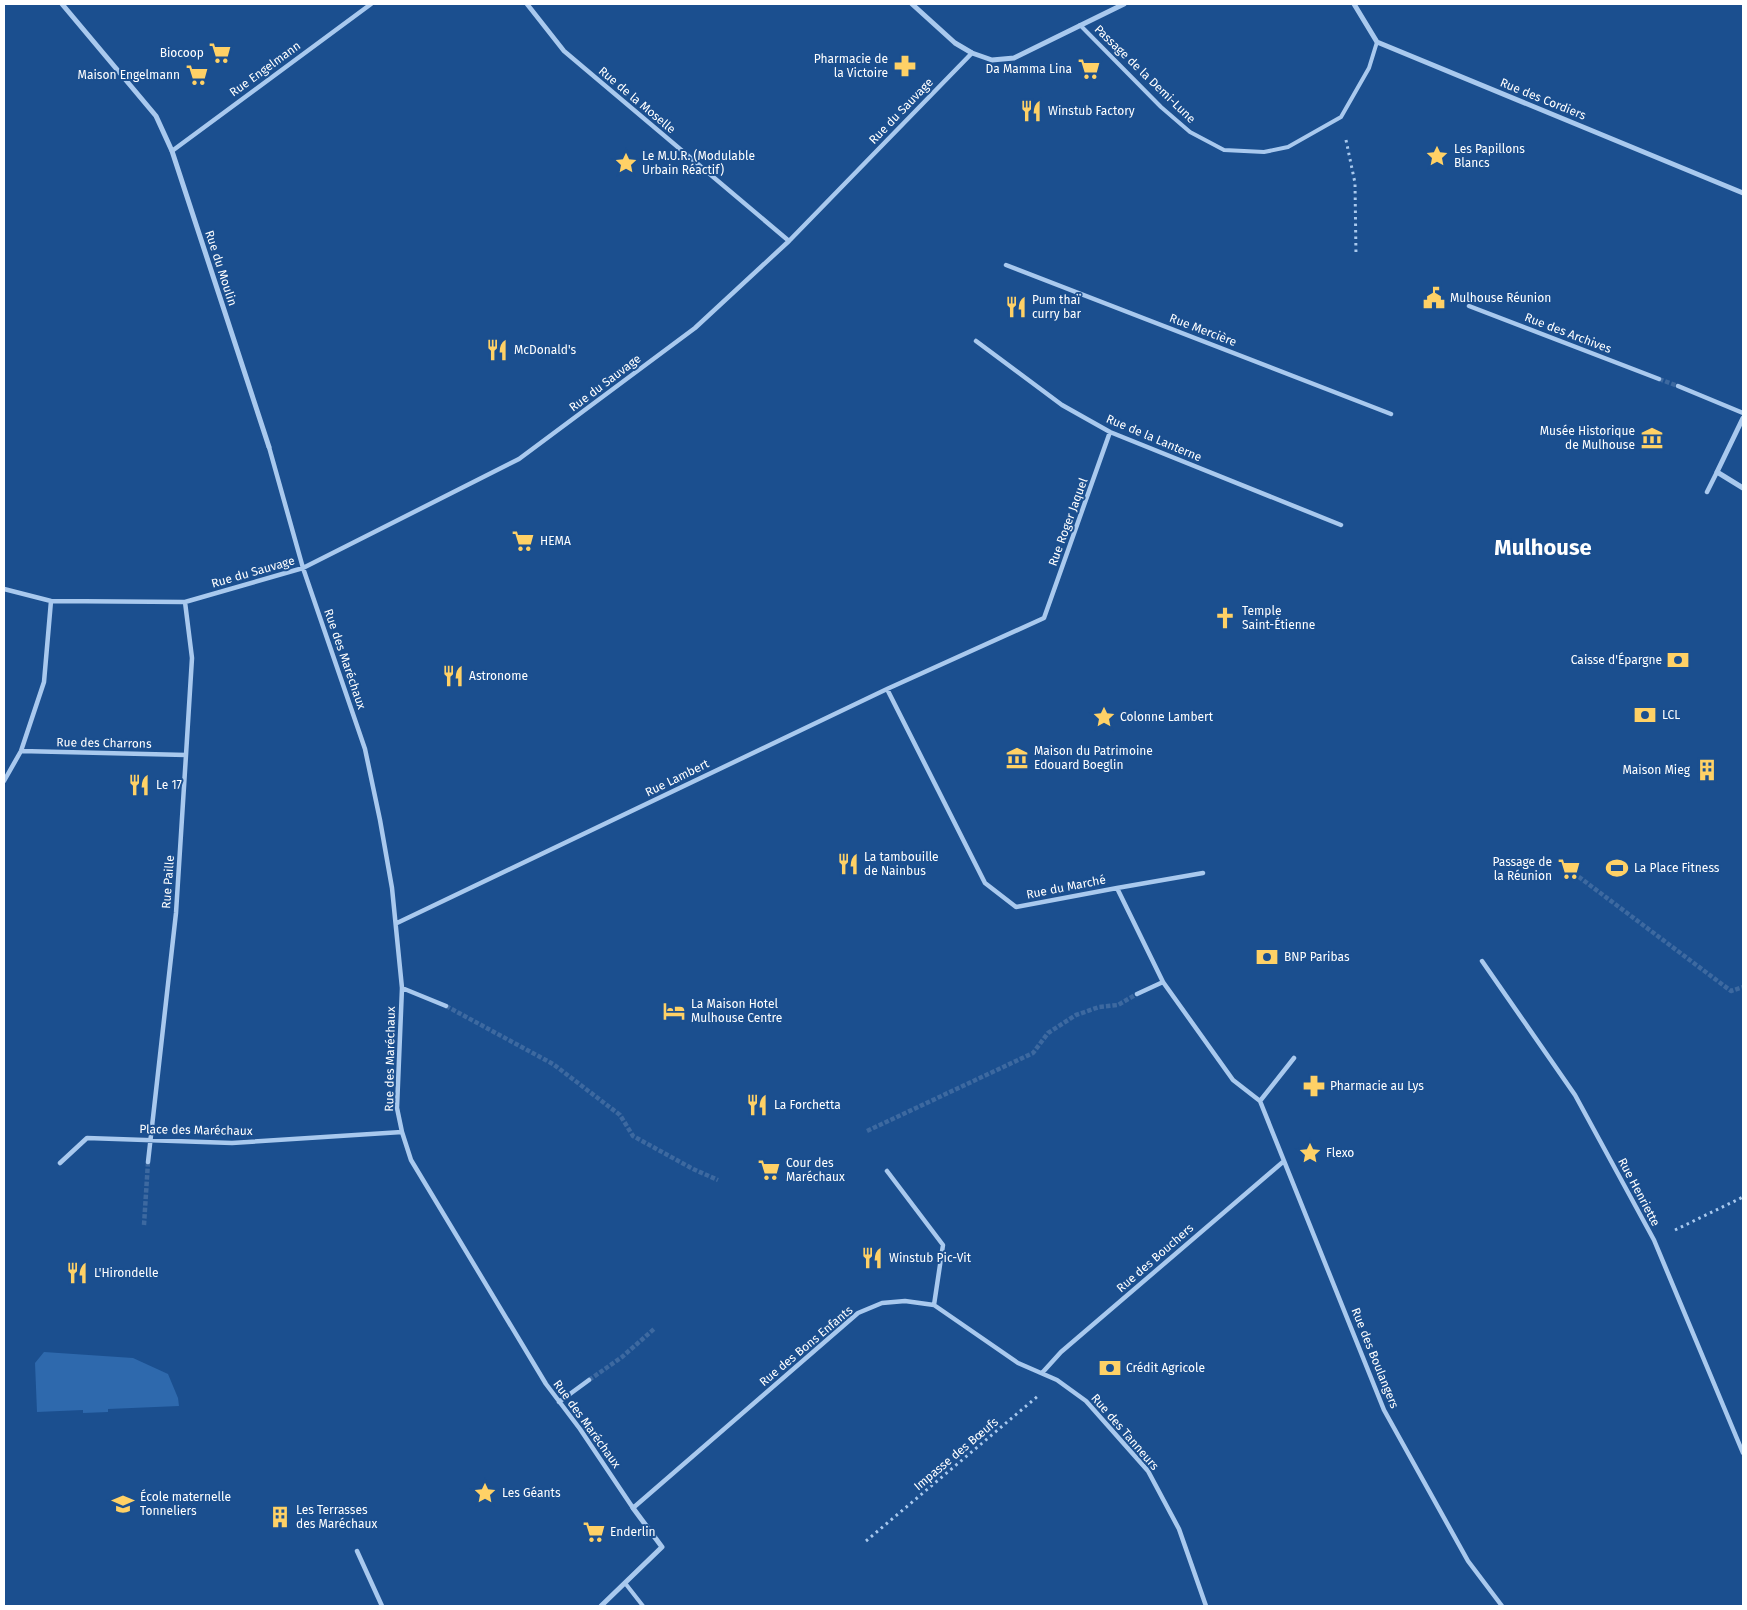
<svg xmlns="http://www.w3.org/2000/svg" width="1747" height="1610" font-family="'Fira Sans',sans-serif">
	<rect width="100%" height="100%" fill="#1b4f8f"/>
	<path fill="#2e69ad" d="M44,1352L133,1358L168,1374L178,1398L179,1406L108,1409V1412L83,1413V1410L37,1412L35,1363Z"/>
	<g fill="none" stroke-linecap="round" stroke-linejoin="round">
		<path stroke="#3d69a0" stroke-width="4.5" stroke-dasharray="4.5 2" stroke-linecap="butt" d="M1659,379L1678,386
			M1563,865L1731,991L1743,987
			M446,1006L553,1064L620,1115L633,1136L693,1169L718,1180
			M867,1131L1033,1053L1048,1033L1076,1015L1099,1007L1118,1005L1137,994
			M144,1225L148,1162
			M589,1380L622,1357L654,1329"/>
		<path stroke="#a9c9ee" stroke-width="3" stroke-dasharray="2.5 4" stroke-linecap="butt" d="M1346,140L1355,183L1356,256
			M1675,1230L1743,1197
			M866,1541L1038,1396"/>
		<path stroke="#a9c9ee" stroke-width="4" d="M1080,25L1161,107L1190,132L1224,150L1264,152L1288,147L1341,117L1369,68L1377,42
			M625,1583L643,1606"/>
		<path stroke="#a9c9ee" stroke-width="4.5" d="M527,4L564,51L789,241
			M172,151L371,4
			M1006,265L1391,414
			M1469,306L1659,379
			M976,341L1062,405L1110,432L1341,525
			M1678,386L1743,413
			M269,447L303,568L365,749L380,820L392,888L402,988L397,1108L402,1132L411,1160L546,1384L580,1429L633,1508L858,1313L882,1303L905,1301L934,1305L1018,1363L1057,1380L1086,1401L1148,1471L1179,1529L1206,1606
			M1707,492L1717,472
			M4,589L51,601L185,602L303,568L519,459L695,328L789,241L972,53
			M887,689L985,883L1016,907L1117,888L1163,982L1233,1080L1260,1101L1384,1410L1468,1561L1502,1606
			M21,751L186,755
			M4,781L21,751L44,682L51,601
			M1117,888L1203,873
			M397,923L887,689L1044,618L1110,432
			M1482,961L1575,1095L1654,1240L1743,1453
			M402,988L446,1006
			M1137,994L1163,982
			M1260,1101L1294,1058
			M148,1162L176,913L186,755L192,658L185,602
			M60,1163L87,1138L232,1143L402,1132
			M887,1171L943,1245L934,1305
			M1042,1373L1061,1352L1284,1161
			M559,1402L589,1380
			M357,1551L382,1606"/>
		<path stroke="#a9c9ee" stroke-width="5" d="M62,4L156,116L172,151L269,447
			M912,4L955,43L972,53L992,60L1014,58L1124,4
			M1354,4L1377,42L1743,193
			M1743,418L1717,472L1743,488
			M601,1606L662,1547L633,1508"/>
	</g>
	<defs>
		<g id="supermarket-bare" transform="scale(1.725)"><path d="M-6-5.5h2.5l.6 2H6L4.5 2H-2.5L-4.4-4H-6ZM-1.5 3.2a1.3 1.3 0 1 0 .1 0ZM3 3.2a1.3 1.3 0 1 0 .1 0Z" fill="#ffd166" stroke="#1b4f8f" stroke-width="2.5" paint-order="stroke"/></g>
		<g id="pharmacy-bare" transform="scale(1.725)"><path d="M-2-6h4v4h4v4h-4v4h-4v-4h-4v-4h4Z" fill="#ffd166" stroke="#1b4f8f" stroke-width="2.5" paint-order="stroke"/></g>
		<g id="restaurant-bare" transform="scale(1.725)"><path d="M-5-6h1v4h1v-4h1v4h1v-4h1v5L-1.5 .5V6h-2V.5L-5-1ZM5-6V6H3V1.5H1.5Q1.5-4 5-6Z" fill="#ffd166" stroke="#1b4f8f" stroke-width="2.5" paint-order="stroke"/></g>
		<g id="sight-bare" transform="scale(1.725)"><path d="M0-6L1.8-2.2L6-1.7L2.9 1.2L3.7 5.4L0 3.3L-3.7 5.4L-2.9 1.2L-6-1.7L-1.8-2.2Z" fill="#ffd166" stroke="#1b4f8f" stroke-width="2.5" paint-order="stroke"/></g>
		<g id="civic-bare" transform="scale(1.725)"><path d="M-.6-6.5H3V-4.5H.6V-3L4-1V1h2V6H-6V1h2V-1L-.6-3ZM-1.2 2.5V6h2.4V2.5Z" fill="#ffd166" stroke="#1b4f8f" stroke-width="2.5" paint-order="stroke"/></g>
		<g id="museum-bare" transform="scale(1.725)"><path d="M0-6L6-3V-2H-6V-3ZM-5-1h2V3h-2ZM-1-1h2V3h-2ZM3-1h2V3H3ZM-6 4H6V6H-6Z" fill="#ffd166" stroke="#1b4f8f" stroke-width="2.5" paint-order="stroke"/></g>
		<g id="church-bare" transform="scale(1.725)"><path d="M-1.2-6h2.4v3.5h3.3v2.4h-3.3V6h-2.4V-.1h-3.3v-2.4h3.3Z" fill="#ffd166" stroke="#1b4f8f" stroke-width="2.5" paint-order="stroke"/></g>
		<g id="bank-bare" transform="scale(1.725)"><path d="M-6-4H6V4H-6ZM0-2.3a2.3 2.3 0 1 0 0 4.6a2.3 2.3 0 1 0 0-4.6Z" fill="#ffd166" stroke="#1b4f8f" stroke-width="2.5" paint-order="stroke"/></g>
		<g id="building-bare" transform="scale(1.725)"><path d="M-4-6H4V6H1V3H-1V6H-4ZM-2.5-4.3h1.7v1.8h-1.7ZM.8-4.3h1.7v1.8H.8ZM-2.5-1h1.7V.8h-1.7ZM.8-1h1.7V.8H.8Z" fill="#ffd166" stroke="#1b4f8f" stroke-width="2.5" paint-order="stroke"/></g>
		<g id="stadium-bare" transform="scale(1.725)"><path d="M0-5a6.5 5 0 1 0 0 10a6.5 5 0 1 0 0-10ZM-3.5-1.8h7v3.6h-7Z" fill="#ffd166" stroke="#1b4f8f" stroke-width="2.5" paint-order="stroke"/></g>
		<g id="hotel-bare" transform="scale(1.725)"><path d="M-6-4.5h1.5V1H6V5H4.5V3h-9V5H-6ZM-4 0a1.8 1.8 0 1 1 3.6 0ZM.5 0V-2.5h3Q6-2.5 6 0Z" fill="#ffd166" stroke="#1b4f8f" stroke-width="2.5" paint-order="stroke"/></g>
		<g id="school-bare" transform="scale(1.725)"><path d="M0-5L7-2L0 1L-7-2ZM-4 1L0 2.5L4 1V4Q0 6-4 4Z" fill="#ffd166" stroke="#1b4f8f" stroke-width="2.5" paint-order="stroke"/></g>
	</defs>
	<g fill-rule="evenodd">
		<use href="#supermarket-bare" x="220" y="53"/>
		<use href="#pharmacy-bare" x="905" y="66"/>
		<use href="#supermarket-bare" x="1089" y="69"/>
		<use href="#supermarket-bare" x="197" y="75"/>
		<use href="#restaurant-bare" x="1031" y="111"/>
		<use href="#sight-bare" x="1437" y="156"/>
		<use href="#sight-bare" x="626" y="163"/>
		<use href="#civic-bare" x="1434" y="298"/>
		<use href="#restaurant-bare" x="1016" y="307"/>
		<use href="#restaurant-bare" x="497" y="350"/>
		<use href="#museum-bare" x="1652" y="438"/>
		<use href="#supermarket-bare" x="523" y="541"/>
		<use href="#church-bare" x="1225" y="618"/>
		<use href="#bank-bare" x="1678" y="660"/>
		<use href="#restaurant-bare" x="453" y="676"/>
		<use href="#bank-bare" x="1645" y="715"/>
		<use href="#sight-bare" x="1104" y="717"/>
		<use href="#museum-bare" x="1017" y="758"/>
		<use href="#building-bare" x="1707" y="770"/>
		<use href="#restaurant-bare" x="139" y="785"/>
		<use href="#restaurant-bare" x="848" y="864"/>
		<use href="#stadium-bare" x="1617" y="868"/>
		<use href="#supermarket-bare" x="1569" y="869"/>
		<use href="#bank-bare" x="1267" y="957"/>
		<use href="#hotel-bare" x="674" y="1011"/>
		<use href="#pharmacy-bare" x="1314" y="1086"/>
		<use href="#restaurant-bare" x="757" y="1105"/>
		<use href="#sight-bare" x="1310" y="1153"/>
		<use href="#supermarket-bare" x="769" y="1170"/>
		<use href="#restaurant-bare" x="872" y="1258"/>
		<use href="#restaurant-bare" x="77" y="1273"/>
		<use href="#bank-bare" x="1110" y="1368"/>
		<use href="#sight-bare" x="485" y="1493"/>
		<use href="#school-bare" x="123" y="1504"/>
		<use href="#building-bare" x="280" y="1517"/>
		<use href="#supermarket-bare" x="594" y="1532"/>
	</g>
	<g text-anchor="middle" stroke-width="4" stroke-linejoin="round" paint-order="stroke">
		<g font-size="12" fill="#fff" stroke="#1b4f8f" text-anchor="start">
			<text x="204" y="57" text-anchor="end">Biocoop</text>
			<text x="888" y="63" text-anchor="end">Pharmacie de<tspan x="888" dy="14">la Victoire</tspan></text>
			<text x="1072" y="73" text-anchor="end">Da Mamma Lina</text>
			<text x="180" y="79" text-anchor="end">Maison Engelmann</text>
			<text x="1048" y="115">Winstub Factory</text>
			<text x="1454" y="153">Les Papillons<tspan x="1454" dy="14">Blancs</tspan></text>
			<text x="642" y="160">Le M.U.R. (Modulable<tspan x="642" dy="14">Urbain Réactif)</tspan></text>
			<text x="1450" y="302">Mulhouse Réunion</text>
			<text x="1032" y="304">Pum thaï<tspan x="1032" dy="14">curry bar</tspan></text>
			<text x="514" y="354">McDonald's</text>
			<text x="1635" y="435" text-anchor="end">Musée Historique<tspan x="1635" dy="14">de Mulhouse</tspan></text>
			<text x="540" y="545">HEMA</text>
			<text x="1242" y="615">Temple<tspan x="1242" dy="14">Saint-Étienne</tspan></text>
			<text x="1662" y="664" text-anchor="end">Caisse d'Épargne</text>
			<text x="469" y="680">Astronome</text>
			<text x="1662" y="719">LCL</text>
			<text x="1120" y="721">Colonne Lambert</text>
			<text x="1034" y="755">Maison du Patrimoine<tspan x="1034" dy="14">Edouard Boeglin</tspan></text>
			<text x="1690" y="774" text-anchor="end">Maison Mieg</text>
			<text x="156" y="789">Le 17</text>
			<text x="864" y="861">La tambouille<tspan x="864" dy="14">de Nainbus</tspan></text>
			<text x="1552" y="866" text-anchor="end">Passage de<tspan x="1552" dy="14">la Réunion</tspan></text>
			<text x="1634" y="872">La Place Fitness</text>
			<text x="1284" y="961">BNP Paribas</text>
			<text x="691" y="1008">La Maison Hotel<tspan x="691" dy="14">Mulhouse Centre</tspan></text>
			<text x="1330" y="1090">Pharmacie au Lys</text>
			<text x="774" y="1109">La Forchetta</text>
			<text x="1326" y="1157">Flexo</text>
			<text x="786" y="1167">Cour des<tspan x="786" dy="14">Maréchaux</tspan></text>
			<text x="889" y="1262">Winstub Pic-Vit</text>
			<text x="94" y="1277">L'Hirondelle</text>
			<text x="1126" y="1372">Crédit Agricole</text>
			<text x="502" y="1497">Les Géants</text>
			<text x="140" y="1501">École maternelle<tspan x="140" dy="14">Tonneliers</tspan></text>
			<text x="296" y="1514">Les Terrasses<tspan x="296" dy="14">des Maréchaux</tspan></text>
			<text x="610" y="1536">Enderlin</text>
		</g>
		<g font-size="12" fill="#fff" stroke="#1b4f8f">
			<text transform="translate(265 69) rotate(-36)" y="4">Rue Engelmann</text>
			<text transform="translate(1145 74) rotate(44)" y="4">Passage de la Demi-Lune</text>
			<text transform="translate(1543 99) rotate(22)" y="4">Rue des Cordiers</text>
			<text transform="translate(637 100) rotate(40)" y="4">Rue de la Moselle</text>
			<text transform="translate(901 111) rotate(-46)" y="4">Rue du Sauvage</text>
			<text transform="translate(221 268) rotate(72)" y="4">Rue du Moulin</text>
			<text transform="translate(1203 330) rotate(21)" y="4">Rue Mercière</text>
			<text transform="translate(1568 333) rotate(21)" y="4">Rue des Archives</text>
			<text transform="translate(605 383) rotate(-37)" y="4">Rue du Sauvage</text>
			<text transform="translate(1154 438) rotate(23)" y="4">Rue de la Lanterne</text>
			<text transform="translate(1068 522) rotate(-70)" y="4">Rue Roger Jaquel</text>
			<text transform="translate(253 572) rotate(-16)" y="4">Rue du Sauvage</text>
			<text transform="translate(345 659) rotate(71)" y="4">Rue des Maréchaux</text>
			<text transform="translate(104 743) rotate(1)" y="4">Rue des Charrons</text>
			<text transform="translate(677 778) rotate(-26)" y="4">Rue Lambert</text>
			<text transform="translate(168 882) rotate(-86)" y="4">Rue Paille</text>
			<text transform="translate(1066 887) rotate(-11)" y="4">Rue du Marché</text>
			<text transform="translate(390 1059) rotate(-89)" y="4">Rue des Maréchaux</text>
			<text transform="translate(196 1130) rotate(1)" y="4">Place des Maréchaux</text>
			<text transform="translate(1639 1192) rotate(62)" y="4">Rue Henriette</text>
			<text transform="translate(1155 1258) rotate(-41)" y="4">Rue des Bouchers</text>
			<text transform="translate(806 1346) rotate(-40)" y="4">Rue des Bons Enfants</text>
			<text transform="translate(1375 1358) rotate(68)" y="4">Rue des Boulangers</text>
			<text transform="translate(587 1424) rotate(54)" y="4">Rue des Maréchaux</text>
			<text transform="translate(1125 1432) rotate(49)" y="4">Rue des Tanneurs</text>
			<text transform="translate(956 1454) rotate(-40)" y="4">Impasse des Bœufs</text>
		</g>
		<g font-size="22" font-weight="bold" fill="#fff" stroke="#1b4f8f">
			<text x="1543" y="555">Mulhouse</text>
		</g>
	</g>
	<rect width="1747" height="1610" fill="none" stroke="#ffffff" stroke-width="10"/>
</svg>
